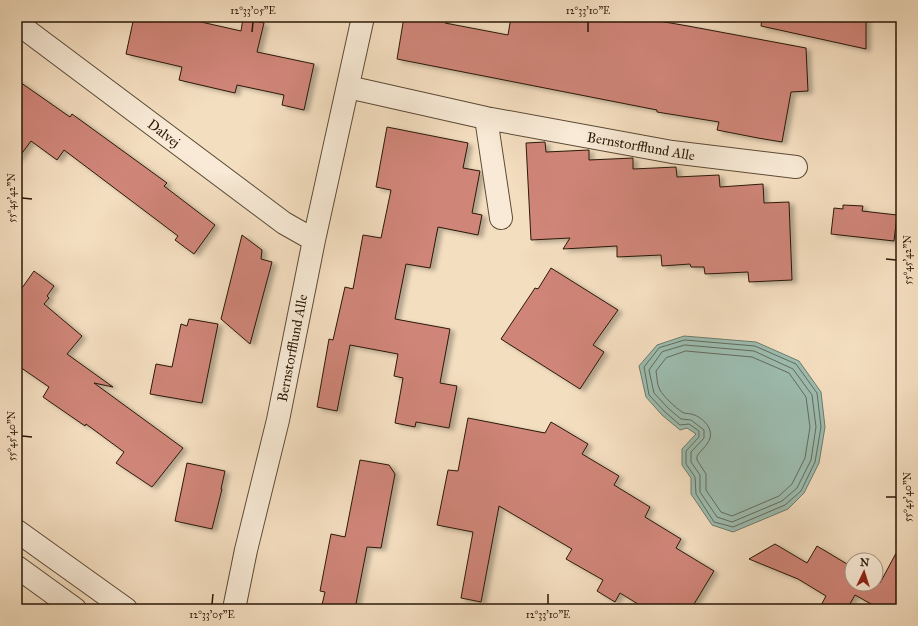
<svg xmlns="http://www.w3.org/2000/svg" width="918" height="626" font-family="'IM FELL Great Primer',serif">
	<defs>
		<filter id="shadow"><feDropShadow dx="4.5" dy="2.5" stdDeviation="2" flood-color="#0004"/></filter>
	</defs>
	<rect width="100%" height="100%" fill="#f4dec0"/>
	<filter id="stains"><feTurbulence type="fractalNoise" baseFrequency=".005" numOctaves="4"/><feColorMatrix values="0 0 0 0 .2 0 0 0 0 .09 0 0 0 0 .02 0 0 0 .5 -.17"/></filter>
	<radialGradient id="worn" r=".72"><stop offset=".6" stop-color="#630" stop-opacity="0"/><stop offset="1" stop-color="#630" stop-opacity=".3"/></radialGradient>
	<path fill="#9cbcaf" stroke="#6e7a6c" d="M684,336L756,342L799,361L821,392L825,427L819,463L804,493L788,509L733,532L712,525L691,494V478L682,465V449L696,434L687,428L680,430L662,415L646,397L639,366L657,345Z"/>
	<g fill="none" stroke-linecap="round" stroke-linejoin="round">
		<path stroke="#636a5b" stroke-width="1" d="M685,340L755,346L796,364L817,393L821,427L815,462L801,491L785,505L733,527L714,522L696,494L695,477L686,464V451L699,437V431L689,424L680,425L665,412L649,395L644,367L659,348Z
			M685,345L754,351L793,369L812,395L816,427L811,460L797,488L782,501L732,522L717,517L700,492V475L691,462V452L704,438V430L691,420L681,419L669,409L654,393L649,370L662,352Z
			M686,351L752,357L789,373L806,397L810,427L805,458L792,484L779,496L732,516L721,512L706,490V474L697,460V456C701,450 708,445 710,438C713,427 701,416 691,414C687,413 685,414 682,412C676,408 663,396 660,390C657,385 657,377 656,371L666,358Z"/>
	</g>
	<path fill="#cf8578" stroke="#2a1807" filter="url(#shadow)" d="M134,17H179L241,31L243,18L264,23L257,52L314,64L304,110L282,105L284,95L237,85L235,93L179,80L182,67L126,54Z
		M404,17H446L445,23L508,35L511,17H636L688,26L806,48L808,91L791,92L782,142L758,138L717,130L719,122L657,112V110L397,59Z
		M762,17H866V49L761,26Z
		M17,80L70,117L72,114L167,183L164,186L215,225L194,254L175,240L178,236L64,150L57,160L31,141L17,160Z
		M387,127L468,143L463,168L480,171L472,213L482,215L478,235L438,227L430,268L406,264L395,319L450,329L440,383L457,386L449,428L416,422L415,427L395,423L403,378L394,376L398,354L350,345L337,411L317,407L329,339L333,340L345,287L353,289L363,235L381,238L391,190L376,187Z
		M545,142L546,152L589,150V160L633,158V169L676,167L677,177L719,175L720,187L763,184L764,203L789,202L792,280L749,282L748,272L705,274L704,267H691L690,264L662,266L661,255L617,257V246L563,249L570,238L531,240L526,143Z
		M843,205L863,206L862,211L897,215L894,241L831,234L834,208L843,209Z
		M242,235L262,250L261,259L272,262L250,344L221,319Z
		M551,268L618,310L593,345L604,352L580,389L501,339L535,288L538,289Z
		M34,271L54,286L47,296L49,298L44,304L82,336L67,354L113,387L94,383L183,448L152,487L116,463L124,452L86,424L85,426L43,397L49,387L17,365V295Z
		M189,319L218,324L202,403L150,394L156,364L172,367L181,324L187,326Z
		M468,418L545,433L551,422L588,444L582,454L619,476L614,485L650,507L645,517L681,539L676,548L714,571L691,609H646L620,593L615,602L597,591L603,580L566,559L572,549L499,506L481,602L461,598L473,532L437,525L448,470L458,471Z
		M360,460L389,465L395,474L381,548L367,547L355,609H321L325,592L320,591L331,534L345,537Z
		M187,463L225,471L221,489H222L212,529L175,521Z
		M775,544L807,563L817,546L852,567V584H876V581L880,583L901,544V609H880L855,595L847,609H819L826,596L798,579L749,559Z"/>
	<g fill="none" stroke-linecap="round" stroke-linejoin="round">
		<g stroke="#5c4a35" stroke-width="24">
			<path id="minor" d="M17,23L284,223L314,240
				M348,87L486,118L672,152L796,167
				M486,118L501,218
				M17,531L126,609
				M17,567L75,609
				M234,609L246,550L278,420L314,240L363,17"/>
		</g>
		<use href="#minor" stroke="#f8ead6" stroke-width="22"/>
	</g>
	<path fill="none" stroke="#2a1807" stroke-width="1.5" d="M252,32L253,22M588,32V22M22,198L32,199M886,259L896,260M22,436L32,437M886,497H896M212,604L213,594M548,604V594"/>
	<g text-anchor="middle" stroke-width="3" stroke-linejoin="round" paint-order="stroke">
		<g font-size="14" fill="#2a1807" stroke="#f8ead6">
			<text transform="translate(164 133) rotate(37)" y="5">Dalvej</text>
			<text transform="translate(641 146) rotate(10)" y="5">Bernstorfflund Alle</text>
			<text transform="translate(292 348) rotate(-79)" y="5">Bernstorfflund Alle</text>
		</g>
	</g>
	<rect width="918" height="626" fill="none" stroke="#f4dec0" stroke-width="44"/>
	<g transform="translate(864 572) rotate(4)"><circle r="19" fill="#f8ead6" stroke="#a69683"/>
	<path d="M0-3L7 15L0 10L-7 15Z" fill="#8f2418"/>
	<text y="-6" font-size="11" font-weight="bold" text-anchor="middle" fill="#2a1807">N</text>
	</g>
	<rect x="22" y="22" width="874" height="582" fill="none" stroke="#2a1807" stroke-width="1.5"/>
	<g font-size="10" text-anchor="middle" fill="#2a1807">
		<text x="253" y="14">12°33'05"E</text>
		<text x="588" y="14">12°33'10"E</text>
		<text transform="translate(11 198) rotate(-90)" y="4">55°45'42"N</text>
		<text transform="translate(907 260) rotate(-90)" y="4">55°45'42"N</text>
		<text transform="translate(11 436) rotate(-90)" y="4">55°45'40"N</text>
		<text transform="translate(907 497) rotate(-90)" y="4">55°45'40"N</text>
		<text x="212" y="618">12°33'05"E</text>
		<text x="548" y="618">12°33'10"E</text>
	</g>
	<rect width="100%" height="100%" filter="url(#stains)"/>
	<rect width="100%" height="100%" fill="url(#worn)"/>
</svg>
